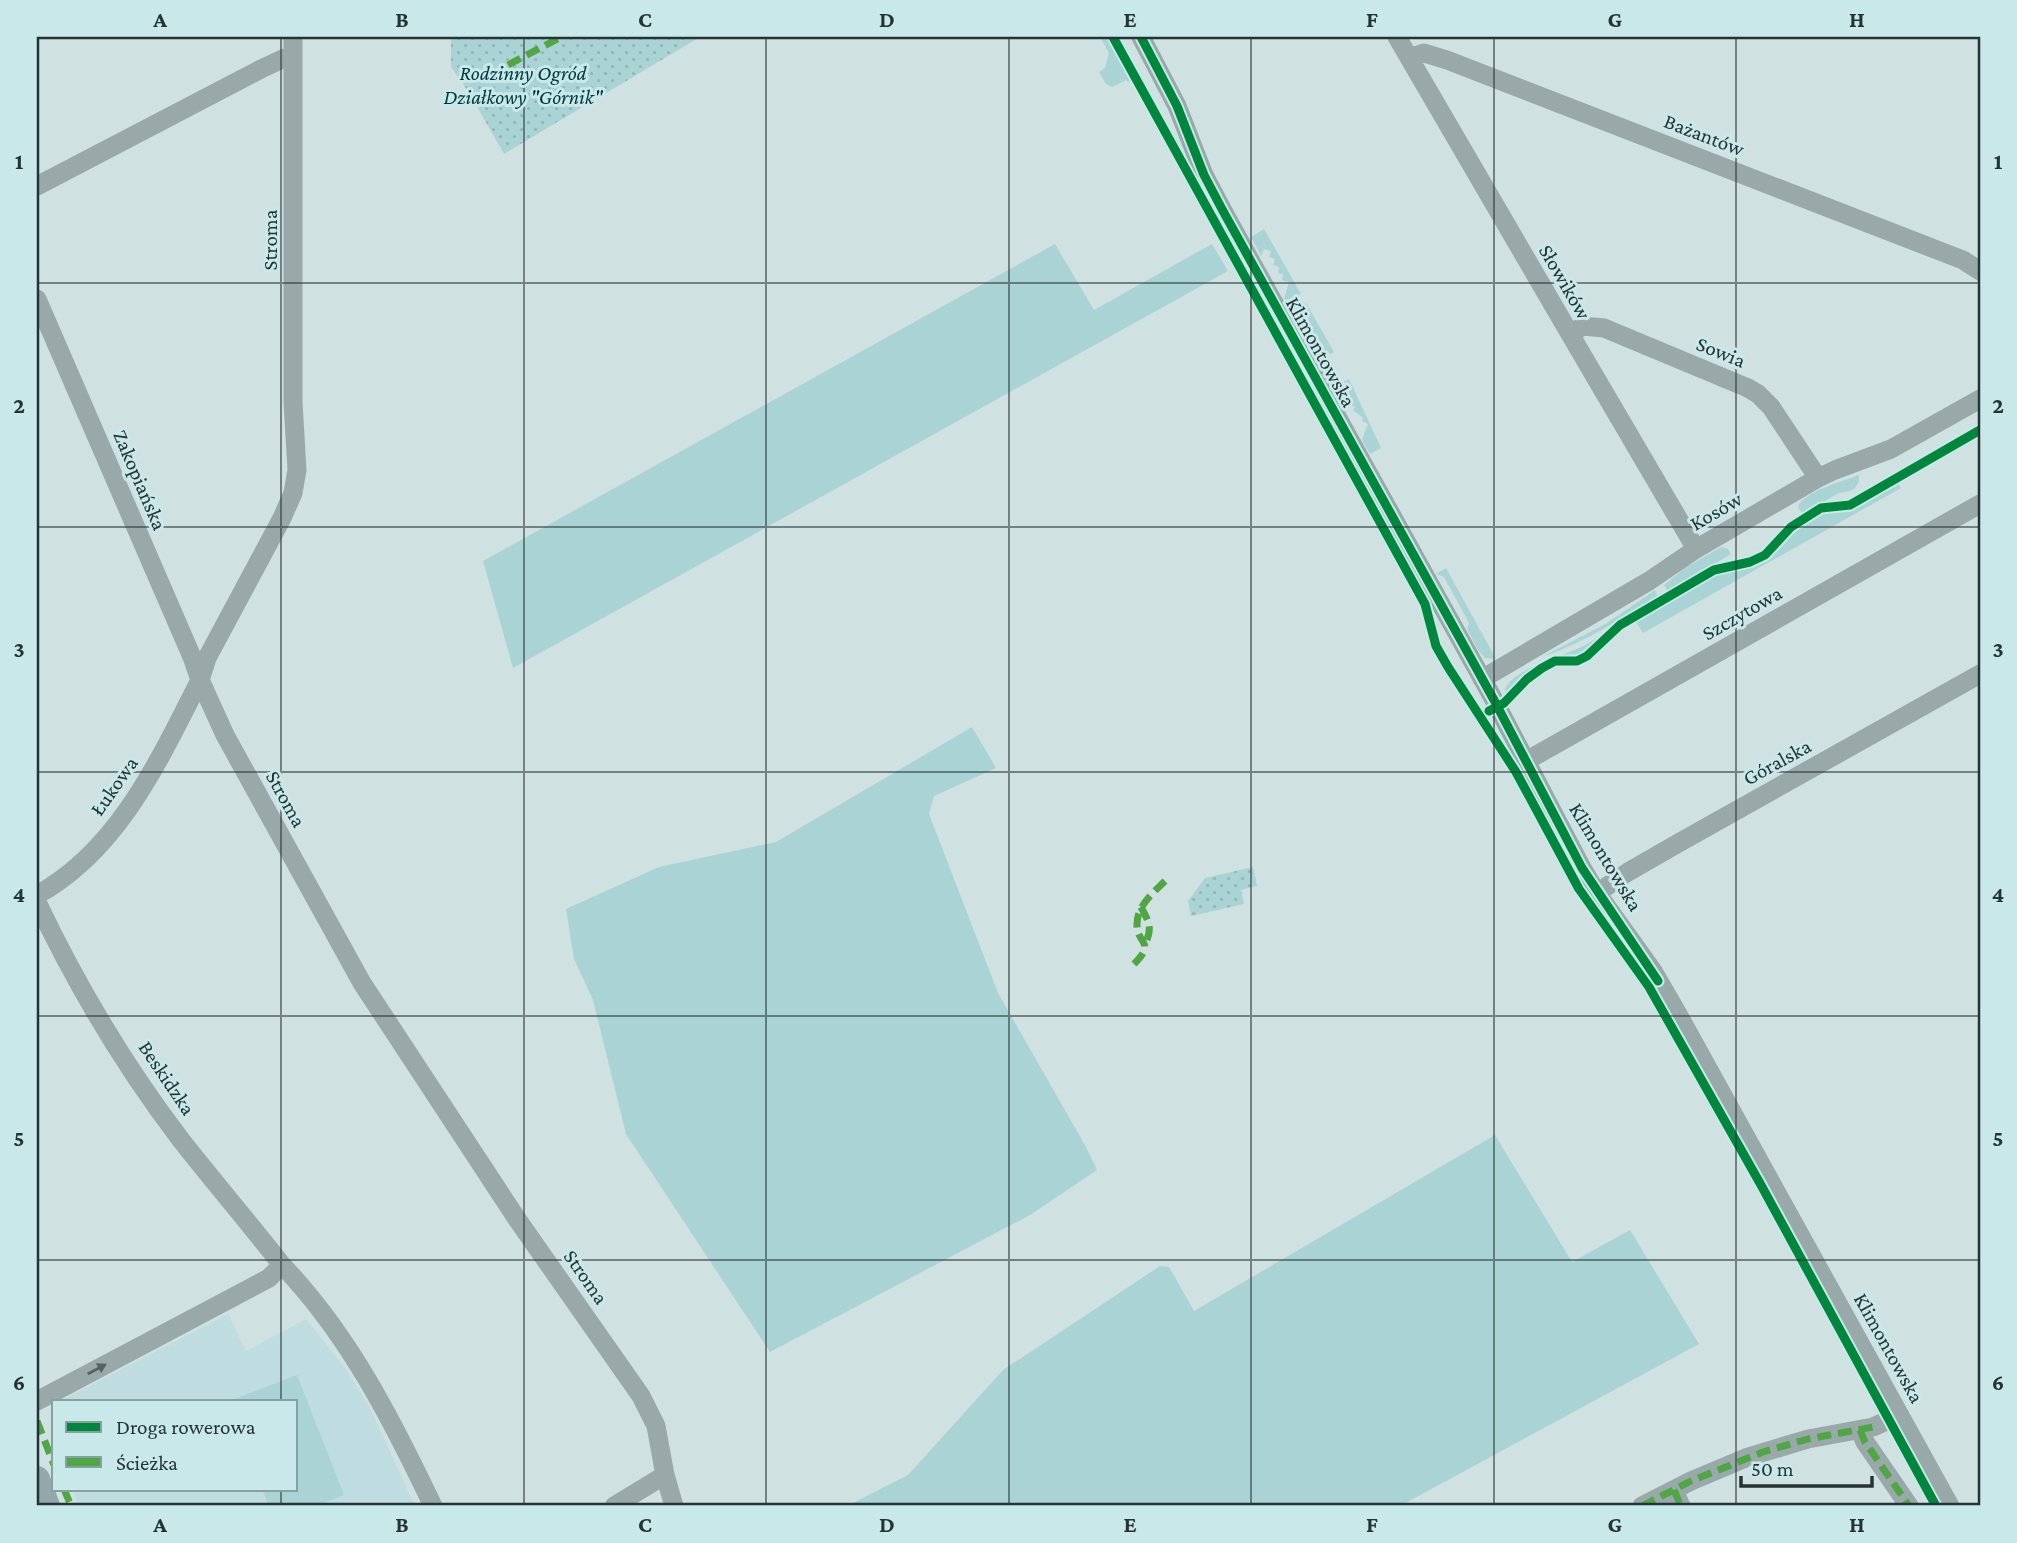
<svg xmlns="http://www.w3.org/2000/svg" width="2017" height="1543" font-family="'Crimson Pro',serif">
	<defs>
		<pattern id="park-dots" width="8" height="8" patternUnits="userSpaceOnUse" patternTransform="scale(1.75)"><rect width="8" height="8" fill="#aad3d6"/><path d="M2 2h.1M6 6h.1" fill="none" stroke="#92b6b8" stroke-width="1.8" stroke-linecap="round"/></pattern>
	</defs>
	<rect width="100%" height="100%" fill="#d0e1e2"/>
	<path fill="#bfdde0" d="M228,1314L246,1351L306,1319L346,1369L369,1406L415,1506H79L72,1489H296V1401H60Z"/>
	<path fill="#aad3d6" d="M1100,37H1108L1132,80L1128,82L1126,80L1112,87L1106,84L1099,72L1105,68L1109,53Z
		M1264,229L1301,294L1286,302L1284,298L1289,282L1282,280L1283,274L1278,273L1279,267L1273,265L1275,259L1269,257L1271,251L1264,249L1261,256L1251,237Z
		M1055,244L1094,310L1212,244L1228,271L513,668L483,561Z
		M1306,303L1334,352L1319,361L1323,344L1316,342L1318,336L1312,335L1313,328L1307,327L1309,321L1303,319L1305,313L1298,311L1295,318L1291,311Z
		M1349,379L1381,448L1370,454L1362,440L1368,424L1362,421L1363,418L1353,410L1355,407L1349,404L1352,399L1344,395L1341,401L1334,387Z
		M1859,475V482L1854,489L1850,491L1839,493L1802,514L1798,506C1806,491 1843,481 1859,475Z
		M1898,484L1901,488L1643,633L1636,622L1725,570L1751,565L1770,555L1788,533L1815,517L1824,513L1849,512Z
		M1721,547L1728,549L1731,554L1668,592L1664,585L1685,568Z
		M1446,568L1496,659L1485,658L1478,650L1467,629L1469,623L1444,577L1436,574Z
		M1655,590L1658,597C1620,619 1584,643 1542,657L1607,623Z
		M1612,630C1601,641 1589,657 1572,659C1564,660 1557,658 1550,661C1533,669 1520,684 1507,697L1505,689C1513,669 1564,656 1583,646C1593,641 1602,635 1612,630Z
		M972,727L996,768L934,796L929,814L998,993L1086,1147L1097,1170L1030,1215L770,1352L626,1134L593,1000L574,959L566,909L659,867L776,842Z
		M1495,1135L1572,1262L1630,1230L1699,1344L1400,1506H847L908,1475L1003,1370L1160,1266L1169,1267L1194,1311Z
		M297,1375L344,1495L316,1506H269L262,1489H296V1401H229Z"/>
	<path fill="url(#park-dots)" d="M451,37H700L504,154L468,91L451,67Z
		M1253,867L1257,886L1241,890L1244,904L1191,916L1188,901L1205,878Z"/>
	<g fill="none" stroke-linecap="round" stroke-linejoin="round">
		<path stroke="#99a9aa" stroke-width="19" d="M293,37V402L297,470L293,493L282,518L207,658L200,680L225,735L362,983L517,1219L641,1396L656,1426L665,1475L674,1506
			M1141,37L1177,106L1204,175L1223,211L1494,700L1582,868L1597,893L1653,971L1679,1016L1950,1506
			M1397,37L1570,334L1696,549
			M1410,58L1424,53L1447,60L1963,260L1980,271
			M37,186L261,69L293,54
			M37,299L192,657L200,680C159,760 119,850 37,895
			M1570,334L1583,326L1604,328L1748,388L1758,394L1771,407L1818,478
			M1482,679L1649,581L1696,549L1818,478L1835,470L1891,449L1980,399
			M1526,761L1980,504
			M1597,893L1628,872L1682,841L1980,674
			M37,902C76,984 126,1068 181,1140C214,1182 249,1223 282,1265C349,1335 392,1420 433,1506
			M37,1401L269,1278L282,1265
			M1860,1430L1865,1442L1909,1506
			M1674,1490L1681,1506
			M614,1506L665,1475
			M1642,1506L1691,1481L1748,1457L1808,1439L1873,1427L1900,1415"/>
		<path stroke="#95a7a8" stroke-width="26" d="M37,1479L47,1506"/>
		<path stroke="#50a544" stroke-width="7" stroke-dasharray="14 7" stroke-linecap="butt" d="M508,65L561,37
			M1141,907C1149,922 1153,928 1145,944
			M1134,964C1157,941 1136,944 1137,924C1137,906 1153,893 1165,881
			M37,1421L54,1465
			M1860,1430L1865,1442L1909,1506
			M64,1489L71,1506
			M1674,1490L1681,1506
			M1642,1506L1691,1481L1763,1452L1808,1439L1873,1427"/>
		<g stroke="#c8e8ea" stroke-width="13">
			<path id="cycleway" d="M1113,37L1425,604L1436,646L1448,667L1516,772L1579,889L1649,987L1761,1185L1936,1506
				M1141,37L1177,106L1204,175L1223,211L1494,700L1582,868L1658,981
				M1489,711L1504,703L1527,679L1542,668L1555,661H1577L1587,656L1620,625L1714,570L1750,562L1765,555L1791,527L1821,508L1850,505L1980,430"/>
		</g>
		<use href="#cycleway" stroke="#00873e" stroke-width="9"/>
	</g>
	<defs><path id="oneway-solid" d="M-6-.8H1V-3.2L6.5 0L1 3.2V.8H-6Z" transform="scale(1.75)"/></defs>
	<use fill="#546263" href="#oneway-solid" transform="translate(97 1369) rotate(-28)"/>
	<path fill="none" stroke="#263334" stroke-width="2" stroke-opacity="0.55" d="M281,37V1401M524,37V1506M766,37V1506M1009,37V1506M1251,37V1506M1494,37V1506M1736,37V1506M37,283H1980M37,527H1980M37,772H1980M37,1016H1980M37,1260H1980M281,1489V1506"/>
	<g text-anchor="middle" stroke-width="6" stroke-linejoin="round" paint-order="stroke">
		<g font-size="21" font-style="italic" fill="#01383c" stroke="#c8e8ea">
			<text x="523" y="80">Rodzinny Ogród<tspan x="523" dy="24">Działkowy "Górnik"</tspan></text>
		</g>
		<g font-size="21" fill="#263334" stroke="#c8e8ea">
			<text transform="translate(1704 135) rotate(21)" y="7">Bażantów</text>
			<text transform="translate(270 240) rotate(-90)" y="7">Stroma</text>
			<text transform="translate(1565 282) rotate(60)" y="7">Słowików</text>
			<text transform="translate(1321 352) rotate(61)" y="7">Klimontowska</text>
			<text transform="translate(1721 352) rotate(22)" y="7">Sowia</text>
			<text transform="translate(140 480) rotate(67)" y="7">Zakopiańska</text>
			<text transform="translate(1716 511) rotate(-30)" y="7">Kosów</text>
			<text transform="translate(1742 613) rotate(-30)" y="7">Szczytowa</text>
			<text transform="translate(1777 762) rotate(-29)" y="7">Góralska</text>
			<text transform="translate(114 786) rotate(-55)" y="7">Łukowa</text>
			<text transform="translate(286 799) rotate(61)" y="7">Stroma</text>
			<text transform="translate(1606 857) rotate(59)" y="7">Klimontowska</text>
			<text transform="translate(167 1078) rotate(56)" y="7">Beskidzka</text>
			<text transform="translate(586 1277) rotate(55)" y="7">Stroma</text>
			<text transform="translate(1889 1348) rotate(61)" y="7">Klimontowska</text>
		</g>
	</g>
	<rect width="2017" height="1543" fill="none" stroke="#c8e8ea" stroke-width="77"/>
	<rect x="52" y="1400" width="245" height="91" fill="#c8e8ea" stroke="#87a0a1" stroke-width="2"/>
	<rect x="66" y="1422" width="35" height="10" fill="#00873e" stroke="#87a0a1" stroke-width="2"/>
	<text x="116" y="1434" font-size="21" fill="#263334">Droga rowerowa</text>
	<rect x="66" y="1457" width="35" height="10" fill="#50a544" stroke="#87a0a1" stroke-width="2"/>
	<text x="116" y="1470" font-size="21" fill="#263334">Ścieżka</text>
	<path d="M1741 1476v10h131v-10" fill="none" stroke="#263334" stroke-width="3.5"/>
	<text x="1751" y="1476" font-size="21" fill="#263334" stroke="#c8e8ea" stroke-width="5" paint-order="stroke">50 m</text>
	<rect x="38" y="38" width="1941" height="1466" fill="none" stroke="#263334" stroke-width="2.5"/>
	<g font-size="23" text-anchor="middle" font-weight="bold" fill="#263334">
		<text x="160" y="27">A</text>
		<text x="402" y="27">B</text>
		<text x="645" y="27">C</text>
		<text x="887" y="27">D</text>
		<text x="1130" y="27">E</text>
		<text x="1372" y="27">F</text>
		<text x="1615" y="27">G</text>
		<text x="1857" y="27">H</text>
		<text x="19" y="169">1</text>
		<text x="1998" y="169">1</text>
		<text x="19" y="413">2</text>
		<text x="1998" y="413">2</text>
		<text x="19" y="657">3</text>
		<text x="1998" y="657">3</text>
		<text x="19" y="902">4</text>
		<text x="1998" y="902">4</text>
		<text x="19" y="1146">5</text>
		<text x="1998" y="1146">5</text>
		<text x="19" y="1390">6</text>
		<text x="1998" y="1390">6</text>
		<text x="160" y="1532">A</text>
		<text x="402" y="1532">B</text>
		<text x="645" y="1532">C</text>
		<text x="887" y="1532">D</text>
		<text x="1130" y="1532">E</text>
		<text x="1372" y="1532">F</text>
		<text x="1615" y="1532">G</text>
		<text x="1857" y="1532">H</text>
	</g>
</svg>
